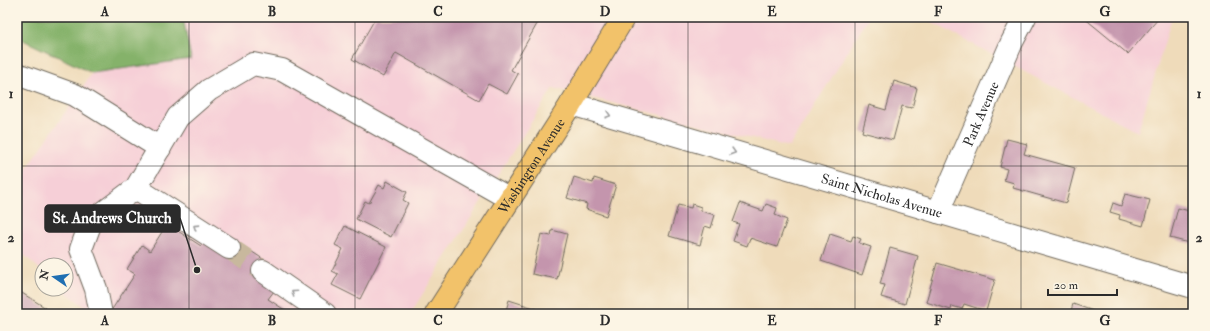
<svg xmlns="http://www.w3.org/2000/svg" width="1210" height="331" font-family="'IM FELL Double Pica',serif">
	<rect width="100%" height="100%" fill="#fcf5e5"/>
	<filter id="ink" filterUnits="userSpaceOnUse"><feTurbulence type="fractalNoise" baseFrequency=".025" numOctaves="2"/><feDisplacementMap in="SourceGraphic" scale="8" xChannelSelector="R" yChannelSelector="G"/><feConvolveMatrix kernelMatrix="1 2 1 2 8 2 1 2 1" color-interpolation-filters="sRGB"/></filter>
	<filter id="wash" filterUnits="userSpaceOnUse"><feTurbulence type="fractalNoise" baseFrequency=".012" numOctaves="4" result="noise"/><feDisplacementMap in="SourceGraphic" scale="16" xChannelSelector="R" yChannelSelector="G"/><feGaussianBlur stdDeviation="0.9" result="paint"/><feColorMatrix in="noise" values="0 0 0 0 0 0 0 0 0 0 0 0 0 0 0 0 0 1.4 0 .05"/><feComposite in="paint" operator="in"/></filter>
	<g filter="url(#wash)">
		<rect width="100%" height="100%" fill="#efdbba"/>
		<path fill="#f6cfd7" d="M183,17H869L789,147L553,88L410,314H94L62,289H66V265H42V271L17,249V183L92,73L191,59Z
			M922,17H1172L1138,132Z"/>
		<path fill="#85b26b" stroke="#586e4b" d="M17,17H183L191,59L92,73L17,37Z"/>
		<g id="blocks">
			<path fill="#c495ad" d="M376,17H541L511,70L518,74L507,94L488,84L479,100L396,53L383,77L352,59Z
				M1083,17H1156L1158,19L1128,54Z
				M894,81L917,88L912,108L902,106L893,140L862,132L869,105L886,110Z
				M1007,139L1027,144L1024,154L1075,168L1066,203L1013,188L1014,183L1004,180L1007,169L1000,167Z
				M574,177L593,183L594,178L616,185L606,216L586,209L587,204L567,198Z
				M387,181L407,192L403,200L408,203L391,237L356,219L365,201L369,203L379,185L384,188Z
				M1125,194L1150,200L1143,226L1119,219L1120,215L1110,212L1113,203L1121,206Z
				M740,203L763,211L766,204L777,208L775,215L787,220L777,247L750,238L747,246L733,241L739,224L733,222Z
				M692,204L701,207V211L715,215L711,228L705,226L700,245L669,236L678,205L691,208Z
				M1178,208L1193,212V244L1170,238Z
				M167,224L201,246L204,242L234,240L269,263L274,291L268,299L291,314H116L111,311L135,274L127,269L142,245L150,251Z
				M345,226L386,247L360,299L332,285L338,274L332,271L343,249L335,245Z
				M552,230L567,234L557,279L532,274L541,234L551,236Z
				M830,234L851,241L853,236L861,239L859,243L871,247L862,275L821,261Z
				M890,248L918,256L905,304L881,297L885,285L880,284Z
				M937,263L995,280L986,311L964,304L962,309L952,306L951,310L926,302Z
				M17,290L46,308L43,314H17Z
				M509,300L537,309L535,314H505Z
				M1073,304L1102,314H1070Z"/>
		</g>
	</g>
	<g filter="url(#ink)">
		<use href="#blocks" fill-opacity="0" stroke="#70695d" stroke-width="1"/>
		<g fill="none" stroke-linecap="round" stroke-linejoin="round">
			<path stroke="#c8b89d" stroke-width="22" stroke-dasharray="22 11" stroke-linecap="butt" d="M229,248L263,271"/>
			<g stroke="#70695d" stroke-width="24">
				<g id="minor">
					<path d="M17,74L75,95L160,148"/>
					<path id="s1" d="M571,104L1193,287"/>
					<path d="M136,188L229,248"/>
					<path id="s2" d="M938,212L1012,42L1025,17"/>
					<path d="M263,271L325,314"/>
					<path d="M101,314L96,289L81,249L91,222L136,188L178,117L209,90L253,64L282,70L510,199"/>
				</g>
			</g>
			<g stroke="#70695d" stroke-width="24">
				<g id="major">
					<path id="s3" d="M436,314L571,104L624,17"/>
				</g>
			</g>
			<use href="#minor" stroke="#fff" stroke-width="22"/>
			<use href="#major" stroke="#f2c26a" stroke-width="22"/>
		</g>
		<defs><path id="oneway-chevron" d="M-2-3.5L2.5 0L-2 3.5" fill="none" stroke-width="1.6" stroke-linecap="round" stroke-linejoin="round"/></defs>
		<g stroke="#a0a0a0">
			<use href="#oneway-chevron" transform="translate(608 115) rotate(16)"/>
			<use href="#oneway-chevron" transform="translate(733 152) rotate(16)"/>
			<use href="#oneway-chevron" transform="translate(196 227) rotate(-147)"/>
			<use href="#oneway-chevron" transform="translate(294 293) rotate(-146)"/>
		</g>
	</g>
	<path fill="none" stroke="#2b2b2b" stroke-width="1" stroke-opacity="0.55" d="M189,17V314M355,17V314M522,17V314M688,17V314M855,17V314M1021,17V314M17,166H1193"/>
	<g text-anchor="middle" stroke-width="3" stroke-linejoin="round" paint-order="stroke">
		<g font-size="14" fill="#2b2b2b" stroke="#fcf5e5">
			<text dy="5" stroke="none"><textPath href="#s2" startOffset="107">Park Avenue</textPath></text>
			<text dy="5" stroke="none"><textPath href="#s3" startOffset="176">Washington Avenue</textPath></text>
			<text dy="5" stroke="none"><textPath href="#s1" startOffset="324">Saint Nicholas Avenue</textPath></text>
		</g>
	</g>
	<path fill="none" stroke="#2b2b2b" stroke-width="1.5" d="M197 270L180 218"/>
	<circle fill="#2b2b2b" stroke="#fcf5e5" stroke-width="1.5" cx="197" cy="270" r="4"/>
	<rect fill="#2b2b2b" stroke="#2b2b2b" stroke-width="1.5" x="45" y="205" width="135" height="27" rx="4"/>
	<g font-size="15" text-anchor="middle" font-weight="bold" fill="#fff">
		<text x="112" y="223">St. Andrews Church</text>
	</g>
	<rect width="1210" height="331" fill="none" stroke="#fcf5e5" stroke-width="44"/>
	<g transform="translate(54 277) rotate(283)"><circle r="19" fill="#fcf5e5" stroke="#a8a49b"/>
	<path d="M0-3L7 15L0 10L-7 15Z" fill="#1f6fb2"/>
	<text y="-6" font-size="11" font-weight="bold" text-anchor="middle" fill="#2b2b2b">N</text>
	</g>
	<path d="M1048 289v6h69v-6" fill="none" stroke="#2b2b2b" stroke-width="2"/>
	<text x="1054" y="289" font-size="12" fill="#2b2b2b" stroke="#fcf5e5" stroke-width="3" paint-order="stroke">20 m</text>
	<rect x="22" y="22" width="1166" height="287" fill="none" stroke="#2b2b2b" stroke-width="1.5"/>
	<g font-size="13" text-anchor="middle" font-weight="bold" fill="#2b2b2b">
		<text x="105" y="16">A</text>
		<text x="272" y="16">B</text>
		<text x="438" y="16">C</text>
		<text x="605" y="16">D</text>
		<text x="772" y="16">E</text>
		<text x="938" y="16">F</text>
		<text x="1105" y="16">G</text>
		<text x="11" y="98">1</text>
		<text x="1199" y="98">1</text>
		<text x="11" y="242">2</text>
		<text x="1199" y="242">2</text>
		<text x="105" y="325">A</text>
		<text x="272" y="325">B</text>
		<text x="438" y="325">C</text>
		<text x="605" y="325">D</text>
		<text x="772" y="325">E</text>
		<text x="938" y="325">F</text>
		<text x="1105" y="325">G</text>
	</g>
</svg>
